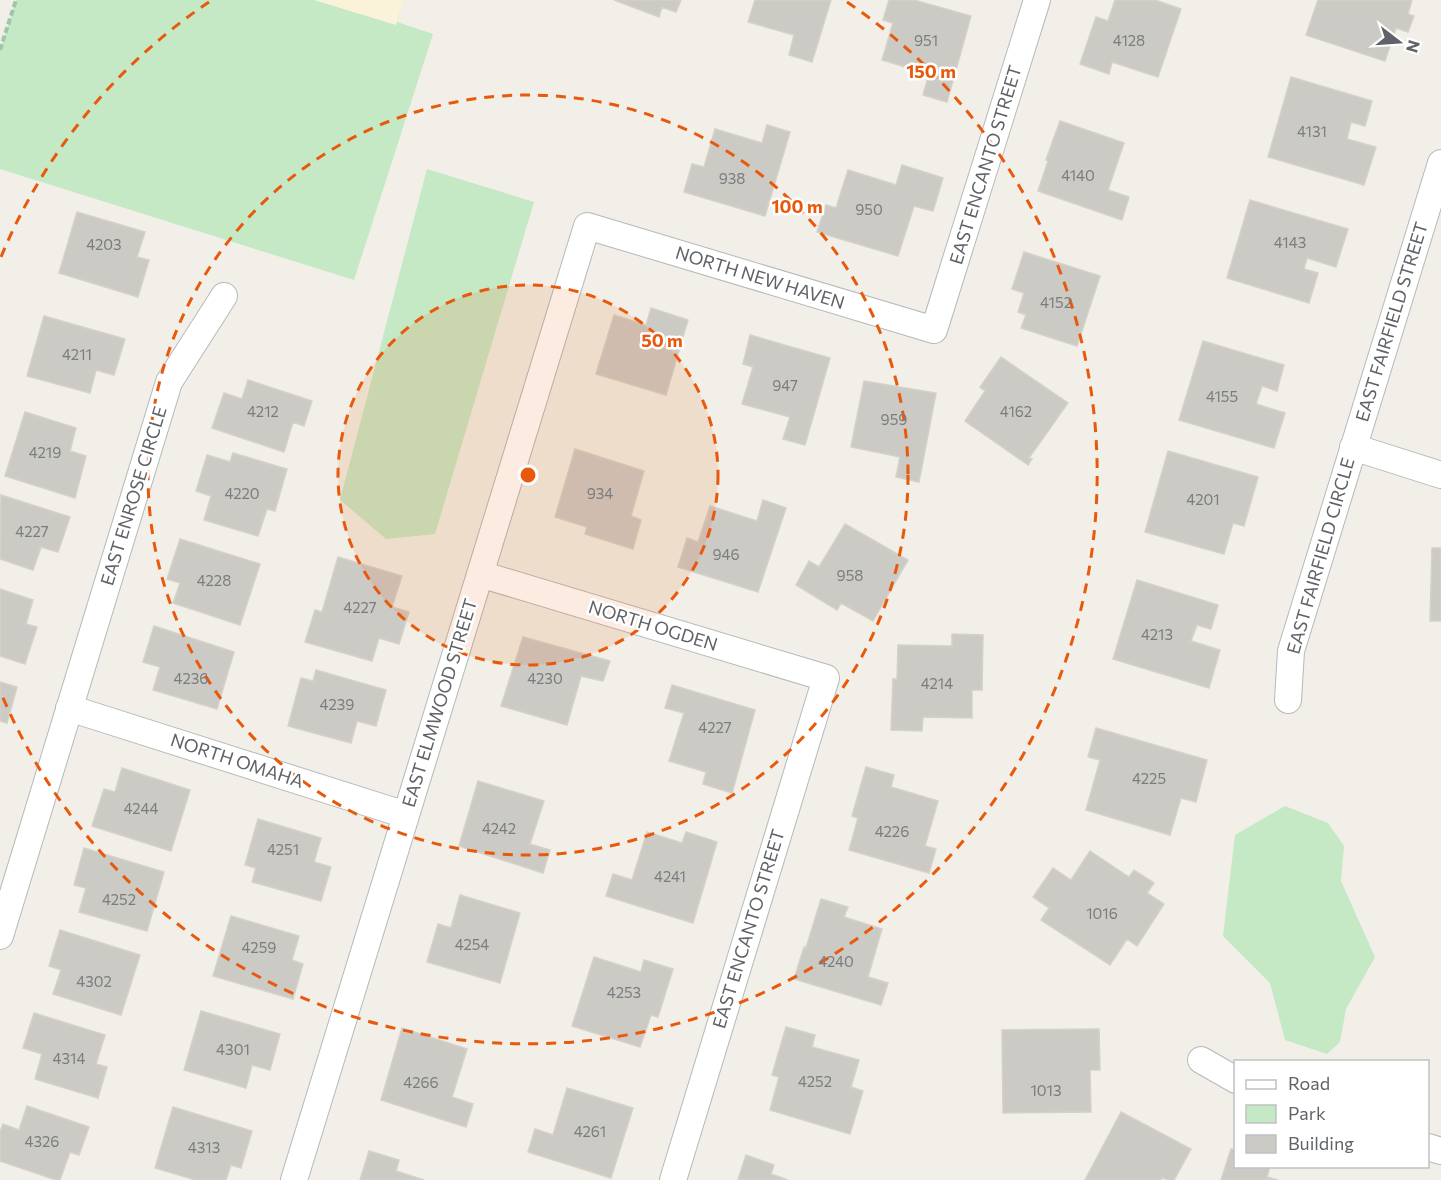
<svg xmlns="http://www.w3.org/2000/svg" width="1441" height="1180" font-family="Commissioner,sans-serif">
	<rect width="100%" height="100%" fill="#f1efe8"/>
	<path fill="#c5e8c5" d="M16,0H404L397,22L433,34L354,280L0,169V50Z
		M427,169L534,202L435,534L386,539L340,500Z
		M1285,806L1328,823L1344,846L1341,881L1375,957L1346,1009L1340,1042L1327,1054L1285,1040L1270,983L1223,936L1235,835Z"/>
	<path fill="#fbf3d9" d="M314,0H404L396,25Z"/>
	<path fill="#cccac5" stroke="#d6d1c6" stroke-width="1.5" d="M614,0H681L676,12L662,7L659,17Z
		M755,0H831L812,62L789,55L794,35L748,22Z
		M889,0H914L971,16L947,102L923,95L929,74L882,60L893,23L883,20Z
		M1115,0H1155L1181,9L1158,77L1112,62L1109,74L1080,64L1096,17L1108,21Z
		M1318,0H1412L1408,14L1414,16L1408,32L1396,28L1385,61L1306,35Z
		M1291,77L1372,101L1365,126L1351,122L1347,139L1376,147L1364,185L1268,157Z
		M1060,121L1124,143L1108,190L1129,197L1122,220L1038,191L1048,161L1046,160Z
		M767,125L790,132L765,216L684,192L692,164L704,167L715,129L762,143Z
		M902,165L943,178L933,211L914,206L898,256L817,232L826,205L836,208L848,170L896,185Z
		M1250,200L1348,229L1336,267L1307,258L1304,269L1318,273L1309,303L1227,278Z
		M77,212L145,232L137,257L149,260L138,297L59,273Z
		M1024,252L1100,276L1077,346L1021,328L1026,315L1018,312L1024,293L1012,289Z
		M651,308L688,320L666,395L596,374L614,315L646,325Z
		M44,316L125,339L114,375L96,370L90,393L27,376Z
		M750,335L830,358L805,445L783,439L790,417L742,404L753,367L743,364Z
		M1203,341L1284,365L1277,391L1262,386L1256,404L1285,413L1274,448L1179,420Z
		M1001,357L1068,403L1029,458L1032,459L1028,465L965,421L985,391L980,387Z
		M248,380L312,401L304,426L293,422L284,452L212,428L224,393L242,399Z
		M864,381L936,393L919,482L896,477L900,457L851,447Z
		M25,412L76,428L70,451L86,456L75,498L5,476Z
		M575,449L644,471L631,516L641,520L633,549L585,534L587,527L555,517Z
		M1168,451L1258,477L1244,526L1233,523L1224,554L1145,532Z
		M233,453L287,469L275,511L267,509L258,536L204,520L211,496L196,491L207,455L230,462Z
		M1,495L70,517L58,552L41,547L33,570L0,559Z
		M763,500L786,508L758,592L678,567L687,538L698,542L710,506L757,521Z
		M845,524L908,560L873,621L841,603L837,610L796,585L809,561L819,567Z
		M180,539L260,564L240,625L173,603L180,583L167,579Z
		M1432,548H1441V621H1430Z
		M338,557L402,576L392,607L409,612L399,644L379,638L372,661L305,642L315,610L322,612Z
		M1137,580L1218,605L1211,629L1197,625L1191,641L1220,650L1209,688L1113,659Z
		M0,589L33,600L26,624L37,627L25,664L0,656Z
		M154,626L234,652L217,709L153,690L160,667L143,662Z
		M952,634L983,635L982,690H972V718L923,717L922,731L891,730L893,679H897L898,645L952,646Z
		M523,637L610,661L603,681L581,676L567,725L501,706Z
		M316,670L386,690L376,726L357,721L351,743L288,726L301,678L313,681Z
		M0,682L17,687L7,723L0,721Z
		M672,685L755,710L732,793L703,784L706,772L669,761L684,713L665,708Z
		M1096,728L1207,760L1196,802L1181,798L1170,835L1086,810L1100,760L1088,757Z
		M866,767L894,775L891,787L938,801L925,846L936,849L929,873L849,850L858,818L852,816Z
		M122,768L190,790L171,851L92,826L104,789L115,792Z
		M478,781L544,801L530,844L550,850L543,873L459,846Z
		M258,819L321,838L314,862L331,867L321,901L252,882L256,868L245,865Z
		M647,832L682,843L686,832L717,842L693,923L606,896L613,874L632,880Z
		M84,848L164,872L147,931L79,912L86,888L74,885Z
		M1090,851L1129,877L1134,870L1154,883L1147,893L1164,904L1137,946L1127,939L1110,965L1041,920L1049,908L1033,897L1053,868L1071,880Z
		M460,895L520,913L500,983L427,962L438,924L451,928Z
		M821,899L848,907L844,917L882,929L868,977L888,983L881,1005L794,979L804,947L806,948Z
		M231,916L299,936L292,960L303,964L293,999L213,976Z
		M60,930L140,955L121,1015L53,994L61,970L49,966Z
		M594,957L641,972L644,960L673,969L658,1017L651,1015L640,1047L572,1026Z
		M201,1011L280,1034L270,1070L252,1065L246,1088L184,1070Z
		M34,1013L105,1035L96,1064L107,1067L98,1098L35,1079L42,1054L23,1048Z
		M786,1027L815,1035L812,1047L859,1060L851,1087L863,1091L850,1134L770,1110L779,1077L772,1075Z
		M402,1028L467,1049L452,1097L473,1104L466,1127L381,1100Z
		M1099,1029L1100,1070H1090L1091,1112L1003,1113L1002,1030Z
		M567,1088L633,1108L611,1178L528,1152L535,1129L553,1135Z
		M27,1106L89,1127L79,1155L70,1152L60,1180H56L0,1161V1132L3,1124L19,1130Z
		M173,1107L252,1131L241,1168L231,1165L226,1180H196L155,1168Z
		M1121,1112L1191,1149L1174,1180H1167L1162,1177L1161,1180H1085Z
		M1231,1149L1236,1150V1166H1270L1267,1177L1278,1180H1221Z
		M369,1151L399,1160L396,1171L424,1180H360Z
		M746,1155L774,1165L771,1174L788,1180H738Z"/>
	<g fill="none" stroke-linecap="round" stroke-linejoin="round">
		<g stroke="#b5b8bc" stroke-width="28">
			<path id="street" d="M1353,447L1441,475
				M480,574L826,678L673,1180
				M1288,700L1291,651L1441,163
				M69,708L406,815
				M0,936L169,382L224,296
				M1201,1060L1236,1080
				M1428,1147L1441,1151
				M294,1180L587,226L934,330L1037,0"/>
		</g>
		<path stroke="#9cc7a9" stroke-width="4" stroke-dasharray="6 3" stroke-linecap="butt" d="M0,50L16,0"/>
		<use href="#street" stroke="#fff" stroke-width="26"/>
	</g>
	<circle cx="528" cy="475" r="190" fill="#e8590c" fill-opacity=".12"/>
	<g fill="none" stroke="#e8590c" stroke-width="3" stroke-dasharray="10 8">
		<circle cx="528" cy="475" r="190"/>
		<circle cx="528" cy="475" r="380"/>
		<path d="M1 257A570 570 0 0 1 209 2M847 2A570 570 0 1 1 1 693"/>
	</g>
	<g text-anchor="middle" stroke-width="5" stroke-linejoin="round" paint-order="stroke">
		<g font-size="15" fill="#7a7d7f">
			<text x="926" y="46">951</text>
			<text x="1129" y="46">4128</text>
			<text x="1312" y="137">4131</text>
			<text x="1078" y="181">4140</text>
			<text x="732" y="184">938</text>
			<text x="869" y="215">950</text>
			<text x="1290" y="248">4143</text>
			<text x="104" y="250">4203</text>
			<text x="1056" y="308">4152</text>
			<text x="77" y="360">4211</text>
			<text x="785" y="391">947</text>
			<text x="1222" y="402">4155</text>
			<text x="263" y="417">4212</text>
			<text x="1016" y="417">4162</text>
			<text x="894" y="425">959</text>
			<text x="45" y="458">4219</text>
			<text x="242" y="499">4220</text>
			<text x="600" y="499">934</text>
			<text x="1203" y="505">4201</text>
			<text x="32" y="537">4227</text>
			<text x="726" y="560">946</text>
			<text x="850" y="581">958</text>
			<text x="214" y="586">4228</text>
			<text x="360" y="613">4227</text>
			<text x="1157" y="640">4213</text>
			<text x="191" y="684">4236</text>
			<text x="545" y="684">4230</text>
			<text x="937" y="689">4214</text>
			<text x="337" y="710">4239</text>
			<text x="715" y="733">4227</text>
			<text x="1149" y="784">4225</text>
			<text x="141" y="814">4244</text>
			<text x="499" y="834">4242</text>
			<text x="892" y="837">4226</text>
			<text x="283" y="855">4251</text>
			<text x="670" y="882">4241</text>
			<text x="119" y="905">4252</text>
			<text x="1102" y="919">1016</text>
			<text x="472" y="950">4254</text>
			<text x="259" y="953">4259</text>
			<text x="836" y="967">4240</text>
			<text x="94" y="987">4302</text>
			<text x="624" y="998">4253</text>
			<text x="233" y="1055">4301</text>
			<text x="69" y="1064">4314</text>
			<text x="815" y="1087">4252</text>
			<text x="421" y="1088">4266</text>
			<text x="1046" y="1096">1013</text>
			<text x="590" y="1137">4261</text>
			<text x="42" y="1147">4326</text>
			<text x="204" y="1153">4313</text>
		</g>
		<g font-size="18" fill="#5f6368" stroke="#fff">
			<text transform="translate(986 165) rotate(-73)" y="6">EAST ENCANTO STREET</text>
			<text transform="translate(760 278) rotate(17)" y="6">NORTH NEW HAVEN</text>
			<text transform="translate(1392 322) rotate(-73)" y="6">EAST FAIRFIELD STREET</text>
			<text transform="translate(134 496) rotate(-73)" y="6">EAST ENROSE CIRCLE</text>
			<text transform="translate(1321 556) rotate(-74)" y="6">EAST FAIRFIELD CIRCLE</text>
			<text transform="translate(653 626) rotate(17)" y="6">NORTH OGDEN</text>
			<text transform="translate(440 703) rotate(-73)" y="6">EAST ELMWOOD STREET</text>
			<text transform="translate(237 761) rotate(18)" y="6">NORTH OMAHA</text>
			<text transform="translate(749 929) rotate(-73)" y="6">EAST ENCANTO STREET</text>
		</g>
	</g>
	<circle cx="528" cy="475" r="9" fill="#e8590c" stroke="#fff" stroke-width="3"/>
	<g font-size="18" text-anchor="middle" font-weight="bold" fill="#e8590c" stroke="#fff" stroke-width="5" stroke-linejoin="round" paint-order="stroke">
		<text x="931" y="78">150 m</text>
		<text x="797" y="213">100 m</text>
		<text x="662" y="347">50 m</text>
	</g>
	<rect x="1234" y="1060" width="195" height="108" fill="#ffffff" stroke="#bfc1c3" stroke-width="1.5"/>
	<rect x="1246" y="1080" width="30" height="9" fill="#ffffff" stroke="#bfc1c3" stroke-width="1.5"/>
	<text x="1288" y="1090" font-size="18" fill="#5f6368">Road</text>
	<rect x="1246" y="1105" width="30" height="18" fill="#c5e8c5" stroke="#bfc1c3" stroke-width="1.5"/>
	<text x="1288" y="1120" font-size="18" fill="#5f6368">Park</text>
	<rect x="1246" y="1135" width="30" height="18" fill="#cccac5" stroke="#bfc1c3" stroke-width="1.5"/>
	<text x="1288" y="1150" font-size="18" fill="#5f6368">Building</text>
	<g transform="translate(1399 42) rotate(107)" stroke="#ffffff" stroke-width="4.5" paint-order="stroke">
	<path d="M0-4.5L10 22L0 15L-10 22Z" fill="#5f6368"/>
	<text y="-9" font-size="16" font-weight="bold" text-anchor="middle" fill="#5f6368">N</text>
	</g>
</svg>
